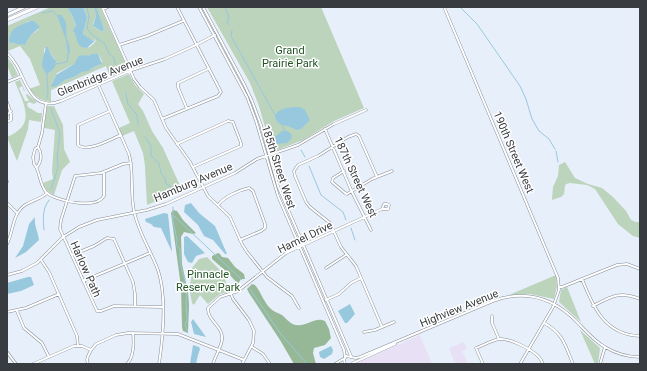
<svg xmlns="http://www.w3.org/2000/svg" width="647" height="371" font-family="Roboto,sans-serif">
	<rect width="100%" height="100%" fill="#e7effa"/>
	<path fill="#e8e0f5" d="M420,335L432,364H355Z
		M464,342L467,349L462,351L468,364H452L455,363L449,348Z"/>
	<path fill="#bcd3bc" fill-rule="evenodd" d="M51,7H67L72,15L76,27L74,32L81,46L85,48L90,47L96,41V39L92,41L83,34L87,17L83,7H94L96,16L93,24L94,27L103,32L104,29L95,7H100L128,69L110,77L106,66L51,90V102C42,101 35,97 29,89L40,85L30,59L20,46L8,51L7,47V26ZM29,21L39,29L30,36L25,45L16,43L13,44L9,41C11,28 18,27 29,21ZM48,47L51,55L55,59L49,74L42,62L44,57V49ZM98,54L102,61L100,65L94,67L91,69L82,72L74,77L65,80L57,86L52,83L57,73L74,64L81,55L86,57Z
		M207,7H321L364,108L334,121L303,140L272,152L259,106L250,83Z
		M7,57L13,65L18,75L12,78L7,65Z
		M129,74L135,85L144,94L138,104L143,111L152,131L163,148L182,190L147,205L145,166L143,153L134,131L122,136L119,128L130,123L112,81Z
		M20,80L25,91H24L22,86L19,88L25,101H29L26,95L27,94L37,102L34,104L29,102L27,104L28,107L38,113H42L41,122L29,120L28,129L17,161L7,137C37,125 24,105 15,82Z
		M47,106H54L63,125L64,149L70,162L62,170L54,195L47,191L43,183L53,179L52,171L55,130L44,128Z
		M565,162L575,178L588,184L602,188L613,197L626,211L631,220L636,222H640V238L633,236L618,224L595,189L587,185L570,183L566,184L565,186L564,194L561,197L552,200L553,187L558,176L559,165Z
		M207,257L224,274L228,292L220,294L208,304L200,295L194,305L192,303L189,287L191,280L192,268L199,259Z
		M556,275L557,286L554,299L530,294L509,295Z
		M567,287L581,322L559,302L561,290Z
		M580,330L600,348L598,364H595Z"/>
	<path fill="#97b897" d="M173,210L177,211L183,220L196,233L193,234L184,232L181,237L182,264L188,292L189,305L188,333L183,331L182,327L181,287L171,213Z
		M218,253L220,254L222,257L228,258L235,267L244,274L245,279H241L238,284L228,273L212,259V256Z
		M252,284L255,285C261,292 264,303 271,309C274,312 279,313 282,315C288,320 292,327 301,325C310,324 316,317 325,321L329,329L331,338L325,345L314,348L313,353L316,364H294L280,340L249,293L247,289Z"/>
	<path fill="#98c8de" d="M67,7H83L87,17L83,34L93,41L98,38L87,48C75,48 78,36 73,31L76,26L72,15Z
		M94,7H96L104,29L103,32L93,26L96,16Z
		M57,15H61C69,23 65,30 67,39C69,45 71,49 69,55L68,54L66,40Z
		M30,21H34L40,27L30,36L25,45L10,43L9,41C10,28 18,26 30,21Z
		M46,47H48L51,55L56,61L55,67L47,75L42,66V62Z
		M91,54H98L102,64L94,67L88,71L82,72L74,77L65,80L57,86L53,87L51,86L56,75L74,64L78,57L81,55L89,56Z
		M300,107L305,110L310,120L301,129L296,130C287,123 276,128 275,115C281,107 291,107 300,107Z
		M282,131C287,130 289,132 292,135L291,139L287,143L276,144L275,142V137Z
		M191,203L199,213L215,226L227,254H225L213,240L204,236L198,225L184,212L185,205Z
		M164,213L168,214L172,252L161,228L154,227L151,224L146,222L145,219Z
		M35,217C34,226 38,232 39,240L26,252L15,258L23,246L29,224Z
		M187,236L205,253L196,256L192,263L188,262L184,254V237Z
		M28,277H31L34,285L21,291L7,294V283Z
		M350,304L355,314L347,323H345L338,311Z
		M193,319L206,337L194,334L191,322Z
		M193,345L199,347L200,349L198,355L196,364H190Z
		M331,346L333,350L332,354L324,359L320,357L319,352Z"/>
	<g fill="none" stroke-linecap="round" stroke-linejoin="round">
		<path stroke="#98c8de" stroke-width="1" d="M87,7L89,17L87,28L91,34L105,44L109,54L114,58L115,64
			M225,7L229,17L227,22L229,25
			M460,7L477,24L520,86L526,99L532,119L539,131L549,139L555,149
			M42,13L52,11L57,15
			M232,30L231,36L275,115
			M56,64L67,62L68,54
			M126,93L128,104L137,115L138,124
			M47,98L48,93L47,75
			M51,109L60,133L57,156L58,168L51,189
			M281,124L286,132
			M145,137L151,146V156L159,163L161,173L165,178L166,184L170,186L171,190L170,196
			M301,150L305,157
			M556,151L558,162
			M309,166L321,195L343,212L346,220
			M173,207V221L177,240L176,245L180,249C179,257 181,272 185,279L182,286L187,294L186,301L187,320L185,325L187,329V332
			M174,216L242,280
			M351,228L355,240
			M44,230C43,220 42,209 49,200
			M250,289L280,333L307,364"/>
		<g stroke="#878e97" stroke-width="3">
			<path id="minor" d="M102,7L134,79L140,87L154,100L166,128L190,162L208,196L230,217L242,244L247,252L267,277L292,296L299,308
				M199,7L247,97L256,121L278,196L344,350L345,357
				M203,7L244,84L252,101L261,125L278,186L351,356
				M444,7L558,278L559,290L553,307L520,364
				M103,9L108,7
				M119,45L147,36L183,21
				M7,53C11,57 14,61 17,66C27,84 32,112 61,101L132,70L165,59L196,45L215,35
				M7,82L22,76
				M98,84L129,154C134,172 130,192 134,211C138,232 151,251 158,270C167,297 163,337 159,364
				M7,102L11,114V120L7,122
				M46,103L42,133L38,147L35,149L33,157L34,164C40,170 39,184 46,192C55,201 96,210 104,196V172
				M187,109L178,87V83L208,69
				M110,111L78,125V145C87,153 111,139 121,135
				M7,115L11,111
				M162,119L218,96L221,92L177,7
				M325,129L352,192L371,230
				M177,144L228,121L233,122L241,143V146L193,167
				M131,163L123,164L101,173L75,176L61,220L60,229L97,311H101L114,306L162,307
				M37,167C42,161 42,153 38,147
				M344,171L333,178L332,182L345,193L347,194L372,179L392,171
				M377,177L359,136L356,134L348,137L318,156L298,165L294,171L295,176L306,202L310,207L330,223L341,247L356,266L382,327
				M7,182V181
				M7,203L17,213
				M218,205C224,197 239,190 249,188L253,191L265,224V228L261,231L240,240
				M7,244C14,230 12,214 25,205C33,200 41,199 47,193
				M72,255L94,246L107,238L114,239L133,282L135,294V306
				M41,260L49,272L77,336L78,346
				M326,268L346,255
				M7,275L22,271L37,263L63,237L79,227L97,220L147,210L166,204L235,173L257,159L298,145L334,124L366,110
				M582,279C593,307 605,335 640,336
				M83,281L150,253
				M559,287H562L617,265L627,264L640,269
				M231,294L233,299L249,320L254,331L253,343L242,364
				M326,300L339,294L351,283L361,278
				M593,306C612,296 619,291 640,299
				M17,311L24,328L42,343L49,357
				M7,312L26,308L59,294
				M492,316V323L499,339
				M544,323C563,333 565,345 573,364
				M364,332L375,330L394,322
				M252,347L263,354L270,364
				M7,352L16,364
				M353,363L395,344
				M33,364L74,346H82L91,350
				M88,364L87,360L88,356L91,350L96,344L116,335L128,333L178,334L244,360
				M127,364C134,357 134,343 133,333
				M213,364C215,356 221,348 222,340C224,326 207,321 208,308L220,297L238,291L286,253L382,209H388L389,205L387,204H384L382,209
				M335,364L343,359
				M345,364L344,360L346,356L356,358L360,357L493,301C526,289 553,297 577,322C586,331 594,341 605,347C615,353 628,357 640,357
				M483,364L476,348C484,345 492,340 500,339C509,338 531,349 538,356C540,358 542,361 543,364
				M600,364L605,347"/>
		</g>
		<g stroke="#878e97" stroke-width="4">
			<path id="major" d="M7,15L24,7
				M7,20L37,7"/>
		</g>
		<use href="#minor" stroke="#fff" stroke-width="2"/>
		<use href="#major" stroke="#fff" stroke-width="3"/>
	</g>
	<g text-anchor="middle" stroke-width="3" stroke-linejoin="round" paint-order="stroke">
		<g font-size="11" fill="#235327" stroke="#fff">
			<text x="290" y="54">Grand<tspan x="290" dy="13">Prairie Park</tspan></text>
			<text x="208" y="278">Pinnacle<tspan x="208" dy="13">Reserve Park</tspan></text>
		</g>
		<g font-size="11" fill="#383b3f" stroke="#fff">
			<text transform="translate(100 76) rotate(-22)" y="4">Glenbridge Avenue</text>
			<text transform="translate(514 152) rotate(67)" y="4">190th Street West</text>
			<text transform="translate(279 167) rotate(72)" y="4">185th Street West</text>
			<text transform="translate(356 177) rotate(65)" y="4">187th Street West</text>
			<text transform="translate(193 182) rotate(-23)" y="4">Hamburg Avenue</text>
			<text transform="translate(305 237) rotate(-26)" y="4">Hamel Drive</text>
			<text transform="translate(86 269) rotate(66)" y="4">Harlow Path</text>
			<text transform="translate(459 308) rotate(-22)" y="4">Highview Avenue</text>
		</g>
	</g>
	<rect width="647" height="371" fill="none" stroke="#383b3f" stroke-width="16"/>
</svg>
